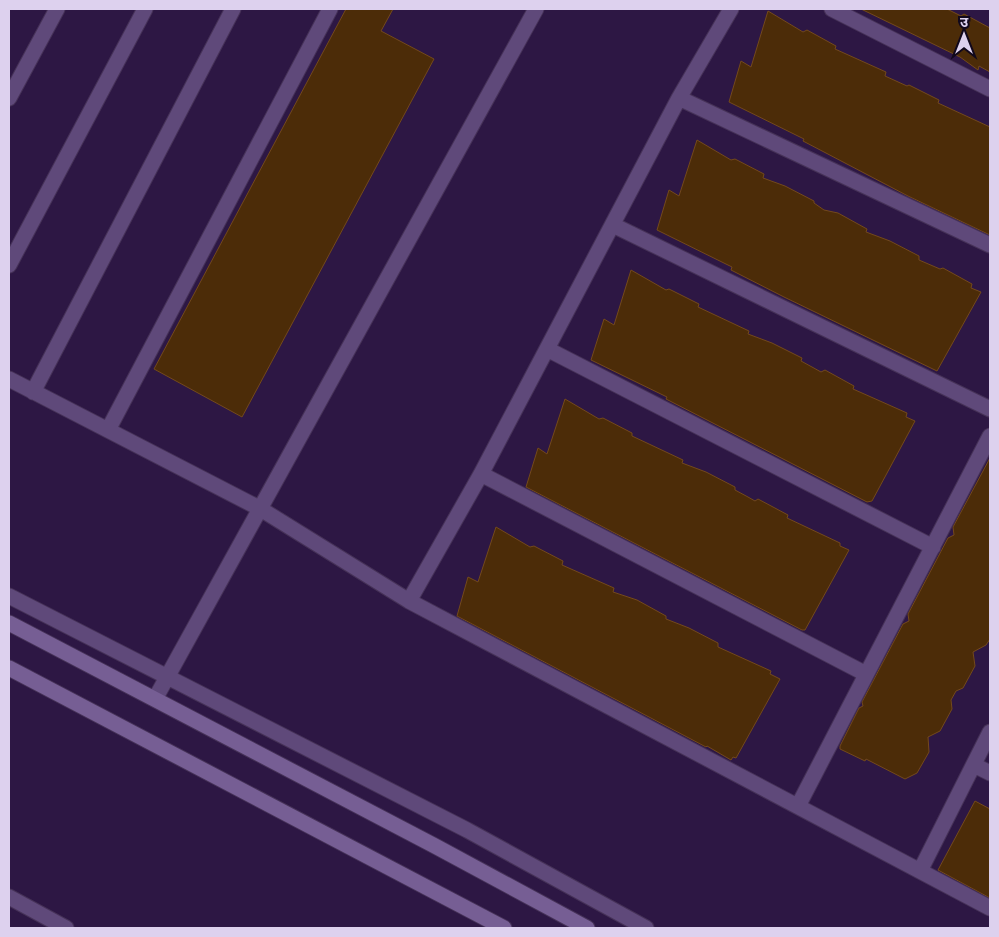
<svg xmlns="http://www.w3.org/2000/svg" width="999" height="937" font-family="'DejaVu Sans','Noto Sans Devanagari',sans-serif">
	<rect width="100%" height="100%" fill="#2d1744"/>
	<path fill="#4c2c08" stroke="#73491c" d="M346,9H393L381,31L434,59L242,417L154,369Z
		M861,9H947L961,16L964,14L990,28V72L979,66L978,70L960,57Z
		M768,11L803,32L807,30L836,46L835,49L886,72L885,76L907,86L909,85L939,100L938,103L990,127V235L908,196L803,141L804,139L729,102L741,61L751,67Z
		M697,140L731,160L735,159L764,174L763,178L785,186L814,201V203L824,210L838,213L867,229L866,232L890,241L919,256V260L940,269L943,268L972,284L971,288L981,292L937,371L784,297L731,270L732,267L657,230L669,190L679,196Z
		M631,270L666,290L669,289L699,304L698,307L749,331L748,334L772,343L802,358L801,361L812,367L821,372L825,370L854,386L853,389L907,413L906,417L915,421L872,501L867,502L666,399L667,397L591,360L604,319L614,325Z
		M565,399L599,419L603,418L632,433V436L683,460L682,463L706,472L735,487V490L748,497L755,501L758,499L788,515L787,518L840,543V546L849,550L805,630H802L526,487L538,448L547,454Z
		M990,458V639L986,645L973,652L975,666L963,688L956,691L951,700L952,709L940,731L928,737L929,752L917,773L905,779L866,759L865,761L840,749V746L859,708L863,706L862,702L903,624L909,621L908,614L948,538L954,535L953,527Z
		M496,527L530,547L534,546L563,561L562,565L614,588L613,592L637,600L666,616V619L689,628L718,643V647L771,671L770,674L780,679L736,758L733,757L731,760L707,746L706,747L457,616L468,577L478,582Z
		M975,801L990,809V898L938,870Z"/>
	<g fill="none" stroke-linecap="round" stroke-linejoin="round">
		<g stroke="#463258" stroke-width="17">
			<path id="street" d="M832,9L990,89
				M9,98L57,9
				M679,98L990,245
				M613,225L990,409
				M9,265L145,9
				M547,349L933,547
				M9,379L259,508L409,601L990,908
				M33,392L233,9
				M108,430L330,9
				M481,474L866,674
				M9,596L467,830L646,928
				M409,601L481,474L679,98L731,9
				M155,699L536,9
				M974,765L990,773
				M798,806L990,436
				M920,871L990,732
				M9,897L66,928"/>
		</g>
		<g stroke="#463258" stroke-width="17">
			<path id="secondary" d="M9,623L435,846L587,928
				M9,668L504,928"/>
		</g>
		<use href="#street" stroke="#5f497a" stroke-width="15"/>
		<use href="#secondary" stroke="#765e94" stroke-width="15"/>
	</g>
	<rect width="999" height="937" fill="none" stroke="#ddd1ee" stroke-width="20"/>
	<g transform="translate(964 35)" stroke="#11081c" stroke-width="4" paint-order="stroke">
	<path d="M0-4L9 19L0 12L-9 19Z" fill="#ddd1ee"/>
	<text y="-8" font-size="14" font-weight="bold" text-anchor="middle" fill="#ddd1ee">उ</text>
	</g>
</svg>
